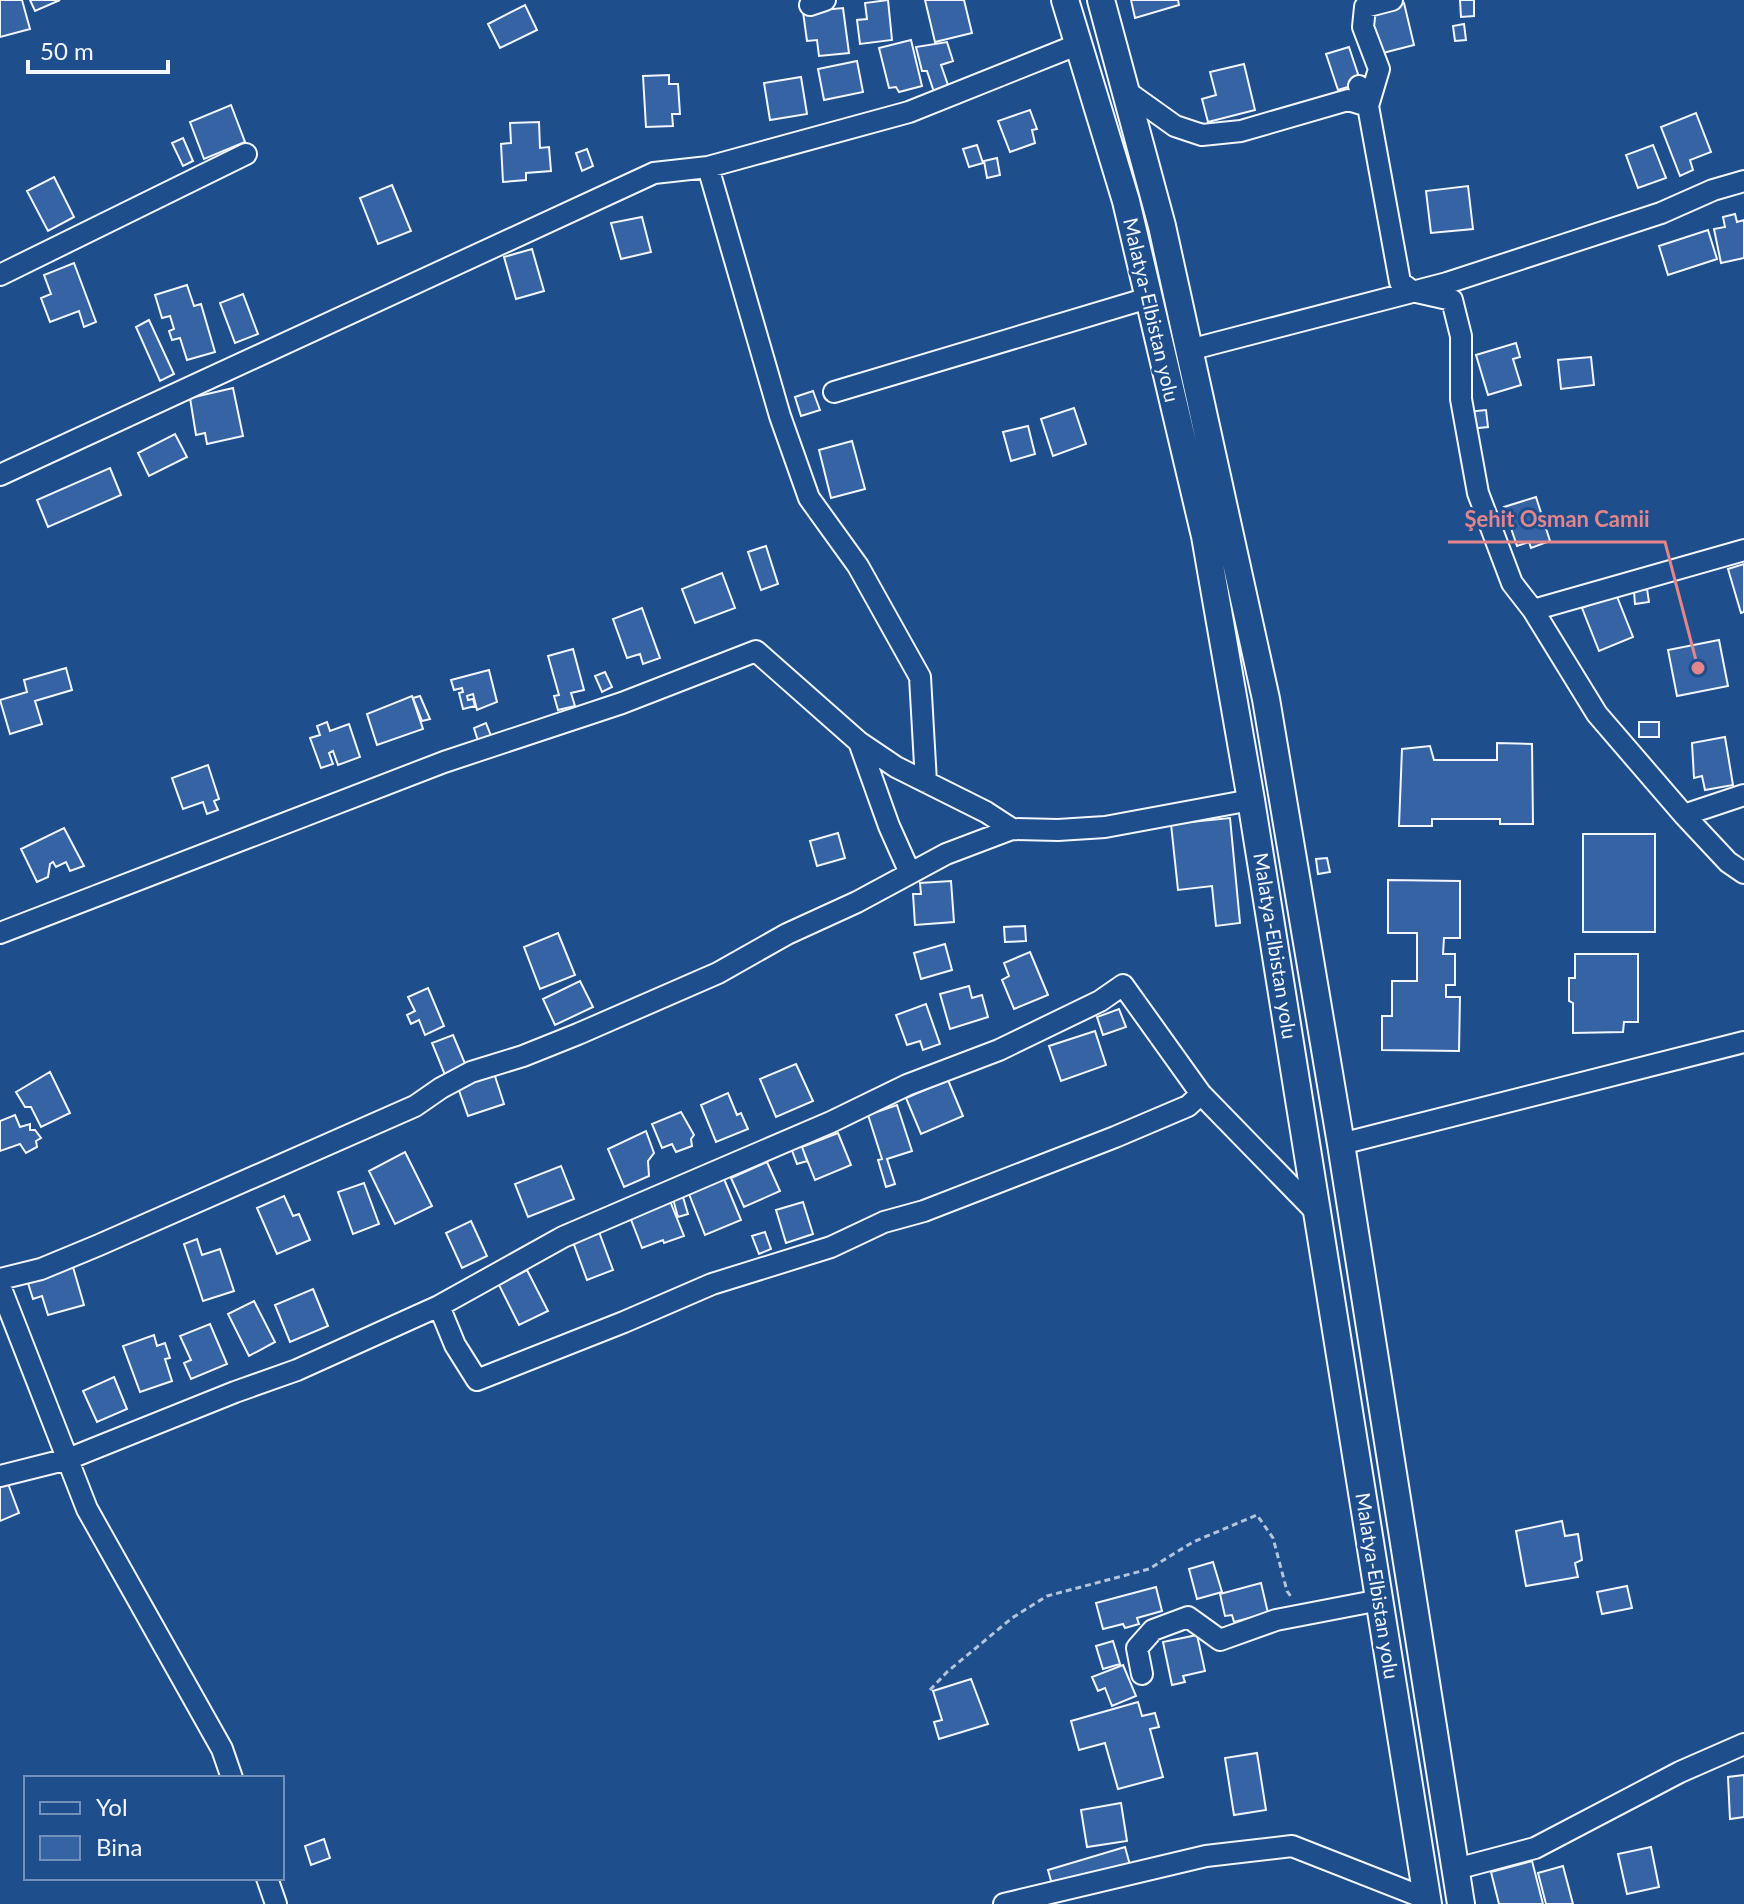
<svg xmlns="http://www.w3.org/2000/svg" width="1744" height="1904" font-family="Lato,sans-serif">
	<rect width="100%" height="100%" fill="#1f4e8c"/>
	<path fill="#3563a3" stroke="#f2f6ff" stroke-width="2" d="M0,0H22L30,29L0,37Z
		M30,0H60L35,11Z
		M888,0L892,40L860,44L857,20L867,19L865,3Z
		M925,0H964L972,33L935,42Z
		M1131,0H1178L1179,5L1135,18Z
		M1460,0H1474V16L1461,17Z
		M1404,3L1414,45L1379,54L1369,12Z
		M525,5L537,30L500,48L488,24Z
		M843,8L849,53L819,56L817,40L807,41L803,12Z
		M1464,24L1466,40L1455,41L1453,26Z
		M911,40L922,86L899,92L896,87L889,88L879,48Z
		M947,42L953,61L941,65L948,85L934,92L927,71H922L916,47Z
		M1349,47L1361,83L1338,90L1326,54Z
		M857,61L863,92L824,100L818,69Z
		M1244,64L1255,110L1208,122L1202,99L1216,95L1210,72Z
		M669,75V84H678L680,114H672L673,126L646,127L643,76Z
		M801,77L807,114L770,120L764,83Z
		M231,105L245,142L204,159L190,122Z
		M1030,110L1037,129L1032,130L1035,143L1010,152L998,121Z
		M1696,113L1711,152L1690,160L1693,170L1680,176L1661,127Z
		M539,122L540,148L549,147L551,171L526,173V180L503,182L501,144L511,143L510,123Z
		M183,138L193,161L183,166L172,143Z
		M977,145L983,163L969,167L963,149Z
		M1653,145L1666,178L1638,188L1626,155Z
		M587,149L593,166L582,171L576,153Z
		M997,158L1000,175L987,178L984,161Z
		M54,177L74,217L48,231L27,191Z
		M392,185L411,231L378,244L360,198Z
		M1468,186L1473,229L1431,233L1426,191Z
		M1735,214L1737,222L1744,220V258L1721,263L1714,229L1725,227L1723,217Z
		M642,217L651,252L621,259L611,223Z
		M1708,230L1717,259L1668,275L1659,246Z
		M532,249L544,291L516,299L504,257Z
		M74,263L96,322L84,327L79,311L50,322L41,298L51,294L44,275Z
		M187,285L194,306L201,304L215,352L187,360L180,338L172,340L169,331L174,329L170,316L162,318L155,295Z
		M243,294L258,334L235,343L220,303Z
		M149,320L174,374L160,381L136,327Z
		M1516,343L1520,357L1513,359L1521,385L1488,395L1476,355Z
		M1591,357L1594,385L1561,389L1558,360Z
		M233,388L243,436L207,444L205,433L196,435L190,398Z
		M813,391L820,410L801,416L795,397Z
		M1074,408L1086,444L1053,456L1041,419Z
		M1486,410L1488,427L1469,429L1467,412Z
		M1028,426L1035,454L1011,461L1003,432Z
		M175,434L187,457L149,476L138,453Z
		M852,441L865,489L831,498L819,450Z
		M110,468L121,495L48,527L37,500Z
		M1536,497L1550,541L1531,548L1529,542L1517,546L1504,507Z
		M766,546L778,584L761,590L748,552Z
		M1744,564V612L1741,613L1728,569Z
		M722,573L735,608L695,623L682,589Z
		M1647,589L1649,602L1635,604L1634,591Z
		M1616,594L1633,637L1599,651L1582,608Z
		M642,608L660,658L643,664L640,654L627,658L613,619Z
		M1719,640L1728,686L1677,696L1668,650Z
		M573,649L584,690L571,693L575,706L558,710L554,696L559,695L548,656Z
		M66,668L72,690L35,701L42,724L10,734L0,700L27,692L24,680Z
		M489,670L497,702L477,710L473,694L467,696L468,700L473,699L475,706L463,709L459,693L463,692L462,688L454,690L451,680Z
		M605,672L612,687L602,692L595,676Z
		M412,696L423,729L377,745L367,714Z
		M420,696L430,719L422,721L413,698Z
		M327,722L330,731L349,724L360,757L338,765L333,751L329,753L333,764L321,768L310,738L320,735L317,726Z
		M1639,722H1659V737H1639Z
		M486,723L491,736L478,741L474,728Z
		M1725,737L1733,785L1705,790L1702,776L1694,778L1692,743Z
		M1497,743L1532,744L1533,824H1500V819H1432V826H1399L1402,749L1430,746L1434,760H1497Z
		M208,765L219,799L214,801L218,810L207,814L203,802L183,809L172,778Z
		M1230,818L1240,923L1216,926L1212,886L1178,890L1171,824Z
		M64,828L84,866L70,871L66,862L56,867L53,862L50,864L48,877L37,882L21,849Z
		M838,833L845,858L817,866L810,841Z
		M1583,834H1655V932H1583Z
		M1327,858L1330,872L1318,874L1316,859Z
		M1388,880L1460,881V938H1444L1443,954H1455V985H1446V997H1460L1459,1051L1382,1050V1016H1392V981H1417V933H1388Z
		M951,881L954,922L915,925L913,894H921L920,883Z
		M1025,926L1026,941L1005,942L1004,927Z
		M558,933L575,975L540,989L524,947Z
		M945,944L952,970L921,979L914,953Z
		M1030,952L1048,995L1014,1009L1002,980L1009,976L1004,963Z
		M1575,954H1638V1022H1624L1623,1032L1573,1033V1003L1569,1001V978H1575Z
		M580,981L593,1007L555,1025L543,999Z
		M969,986L972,998L982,995L988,1017L950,1029L940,994Z
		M428,988L444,1026L425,1035L419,1020L411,1024L407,1015L415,1011L408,997Z
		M926,1004L940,1044L923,1050L920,1041L907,1045L896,1015Z
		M1119,1009L1126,1027L1103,1035L1097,1017Z
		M1095,1031L1106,1065L1061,1081L1049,1046Z
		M453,1035L466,1066L445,1075L432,1043Z
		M796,1064L813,1101L776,1117L760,1079Z
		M493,1070L504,1104L468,1116L456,1082Z
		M50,1072L70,1113L41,1127L31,1107H25L16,1092Z
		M948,1080L963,1116L921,1134L906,1098Z
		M728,1093L737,1115L741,1113L748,1129L716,1142L701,1105Z
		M897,1105L912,1151L887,1159L895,1184L886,1187L878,1160L882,1159L868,1115Z
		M681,1112L694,1135L691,1139L692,1146L676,1152L672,1144L662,1148L652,1124Z
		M15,1115L20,1127L30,1124V1130H35L41,1138L36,1141L37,1147L26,1153L20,1144L0,1151V1121Z
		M646,1131L654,1153L648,1161L649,1176L624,1187L608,1149Z
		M838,1133L851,1165L815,1180L802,1147Z
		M800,1141L807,1161L797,1164L790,1145Z
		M405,1152L432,1206L395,1224L369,1171Z
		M767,1162L780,1191L744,1207L731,1178Z
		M561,1166L574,1199L528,1217L515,1184Z
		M724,1179L741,1220L705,1235L689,1194Z
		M364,1183L379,1224L353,1234L338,1192Z
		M284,1196L293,1216L299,1214L310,1240L277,1254L257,1208Z
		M683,1197L688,1214L678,1217L673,1199Z
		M670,1201L684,1236L664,1243L663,1240L642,1248L630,1217Z
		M803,1202L813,1234L786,1243L776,1210Z
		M471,1221L487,1256L462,1268L446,1233Z
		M599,1232L613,1270L587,1280L573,1242Z
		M765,1232L771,1249L759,1254L752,1236Z
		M197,1239L202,1255L220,1249L234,1291L203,1301L184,1244Z
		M73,1267L84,1305L48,1315L42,1296L33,1299L27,1280Z
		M527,1270L548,1311L519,1325L499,1285Z
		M313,1289L328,1326L290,1342L275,1305Z
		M254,1301L275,1342L249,1356L228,1314Z
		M210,1324L227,1364L191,1379L184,1363L191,1360L180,1336Z
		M154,1335L157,1346L165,1343L170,1358L165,1359L172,1381L140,1392L123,1346Z
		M114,1377L127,1409L97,1422L83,1391Z
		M7,1481L19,1513L0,1521V1484Z
		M1562,1521L1565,1536L1578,1534L1582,1560L1575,1563L1578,1577L1526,1586L1516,1531Z
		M1213,1562L1222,1592L1197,1599L1189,1569Z
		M1261,1583L1268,1613L1234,1622L1232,1615L1225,1616L1220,1594Z
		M1627,1586L1632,1608L1602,1614L1597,1592Z
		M1156,1587L1162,1611L1137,1618L1139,1624L1125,1628L1123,1624L1103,1629L1096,1603Z
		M1197,1635L1205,1671L1183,1676L1185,1682L1172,1685L1163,1642Z
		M1113,1641L1120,1664L1103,1669L1096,1646Z
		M1123,1665L1136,1696L1112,1706L1105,1688L1098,1691L1092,1677Z
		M971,1679L988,1724L939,1739L934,1722L942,1720L933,1691Z
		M1138,1702L1142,1716L1155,1713L1159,1727L1150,1729L1163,1777L1118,1789L1105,1743L1079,1750L1071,1721Z
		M1257,1753L1266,1810L1234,1815L1225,1758Z
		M1744,1775V1817L1730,1819L1728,1777Z
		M1121,1803L1127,1841L1087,1847L1081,1810Z
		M324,1839L330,1858L311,1865L305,1846Z
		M1125,1847L1130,1865L1053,1888L1048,1870Z
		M1651,1847L1659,1887L1627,1894L1618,1854Z
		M1532,1861L1543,1904H1499L1491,1872Z
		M1563,1866L1573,1904H1546L1538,1873Z"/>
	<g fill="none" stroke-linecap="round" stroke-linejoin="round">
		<g stroke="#f2f6ff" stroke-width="24">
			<path id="minor" d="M810,5L825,0
				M1359,86L1368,106L1400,282L1412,291L1452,300L1461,336V399L1478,493L1512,583L1533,610
				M1126,91L1175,126L1202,135L1241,131L1348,100L1368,106L1379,69L1363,27L1365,7L1392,0
				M708,167L780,416L809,498L858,566L920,677L926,782
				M0,275L246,154
				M1189,350L1447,283L1661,213L1713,190L1744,181
				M834,392L1148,298
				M0,475L654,173L708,167L909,112L1079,44
				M1744,550L1533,610L1597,714L1684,815L1728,862L1744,873
				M859,742L889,826L910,873
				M1684,815L1744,795
				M0,933L444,762L622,703L756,651L859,742L896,767L986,812L1012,829L1058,830L1105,827L1251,800
				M1341,1144L1744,1042
				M0,1279L41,1269L99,1245L415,1106L441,1088L471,1072L523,1056L578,1034L718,973L787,934L857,902L946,854L1012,829
				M0,1286L87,1509L222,1749L232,1778
				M439,1306L455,1345L477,1380L624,1322L712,1284L831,1247L884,1222L924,1211L1115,1137L1188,1106L1201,1094
				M0,1476L68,1459L235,1392L297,1370L439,1306L563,1237L831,1122L907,1085L999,1050L1100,1001L1123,985L1201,1094L1318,1214
				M1142,1674L1137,1648L1153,1630L1188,1617L1220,1640L1276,1620L1380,1600
				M1456,1869L1535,1848L1680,1772L1744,1744
				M267,1878L276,1904
				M1004,1904L1206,1856L1292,1846L1427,1899"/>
		</g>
		<g stroke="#f2f6ff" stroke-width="30">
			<path id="major" d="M1065,0L1126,201L1205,536L1251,800L1428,1904
				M1101,0L1162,226L1266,699L1341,1144L1461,1904"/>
		</g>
		<path stroke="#b3c4dc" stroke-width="3" stroke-dasharray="6 4" stroke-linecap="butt" d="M930,1690L947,1672L1012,1618L1047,1596L1149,1569L1193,1542L1257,1515L1273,1538L1287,1591L1292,1598"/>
		<use href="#minor" stroke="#1f4e8c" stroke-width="20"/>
		<use href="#major" stroke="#1f4e8c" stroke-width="26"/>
	</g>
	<g text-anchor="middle" stroke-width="6" stroke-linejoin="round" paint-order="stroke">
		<g font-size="20" fill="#f2f6ff" stroke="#1f4e8c">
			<text transform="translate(1151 310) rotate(77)" y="7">Malatya-Elbistan yolu</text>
			<text transform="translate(1275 946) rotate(81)" y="7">Malatya-Elbistan yolu</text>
			<text transform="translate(1377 1586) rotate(81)" y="7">Malatya-Elbistan yolu</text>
		</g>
	</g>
	<path fill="none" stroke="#e38589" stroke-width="3" d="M1698 668L1665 542H1448"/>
	<circle fill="#e38589" stroke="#1f4e8c" stroke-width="3" cx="1698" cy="668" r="8"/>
	<g font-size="22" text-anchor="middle" font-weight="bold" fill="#e38589" stroke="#1f4e8c" stroke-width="6" stroke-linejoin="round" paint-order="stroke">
		<text x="1557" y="527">Şehit Osman Camii</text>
	</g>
	<rect x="24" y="1776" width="260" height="104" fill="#1f4e8c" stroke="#7391ba" stroke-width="2"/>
	<rect x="40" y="1802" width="40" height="12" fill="#1f4e8c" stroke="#7391ba" stroke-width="2"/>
	<text x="96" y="1816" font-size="24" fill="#f2f6ff">Yol</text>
	<rect x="40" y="1836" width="40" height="24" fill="#3563a3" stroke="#7391ba" stroke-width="2"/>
	<text x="96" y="1856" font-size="24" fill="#f2f6ff">Bina</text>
	<path d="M28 60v12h140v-12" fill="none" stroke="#f2f6ff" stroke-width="4"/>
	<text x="40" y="60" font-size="24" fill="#f2f6ff" stroke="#1f4e8c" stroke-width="6" paint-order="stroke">50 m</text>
</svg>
